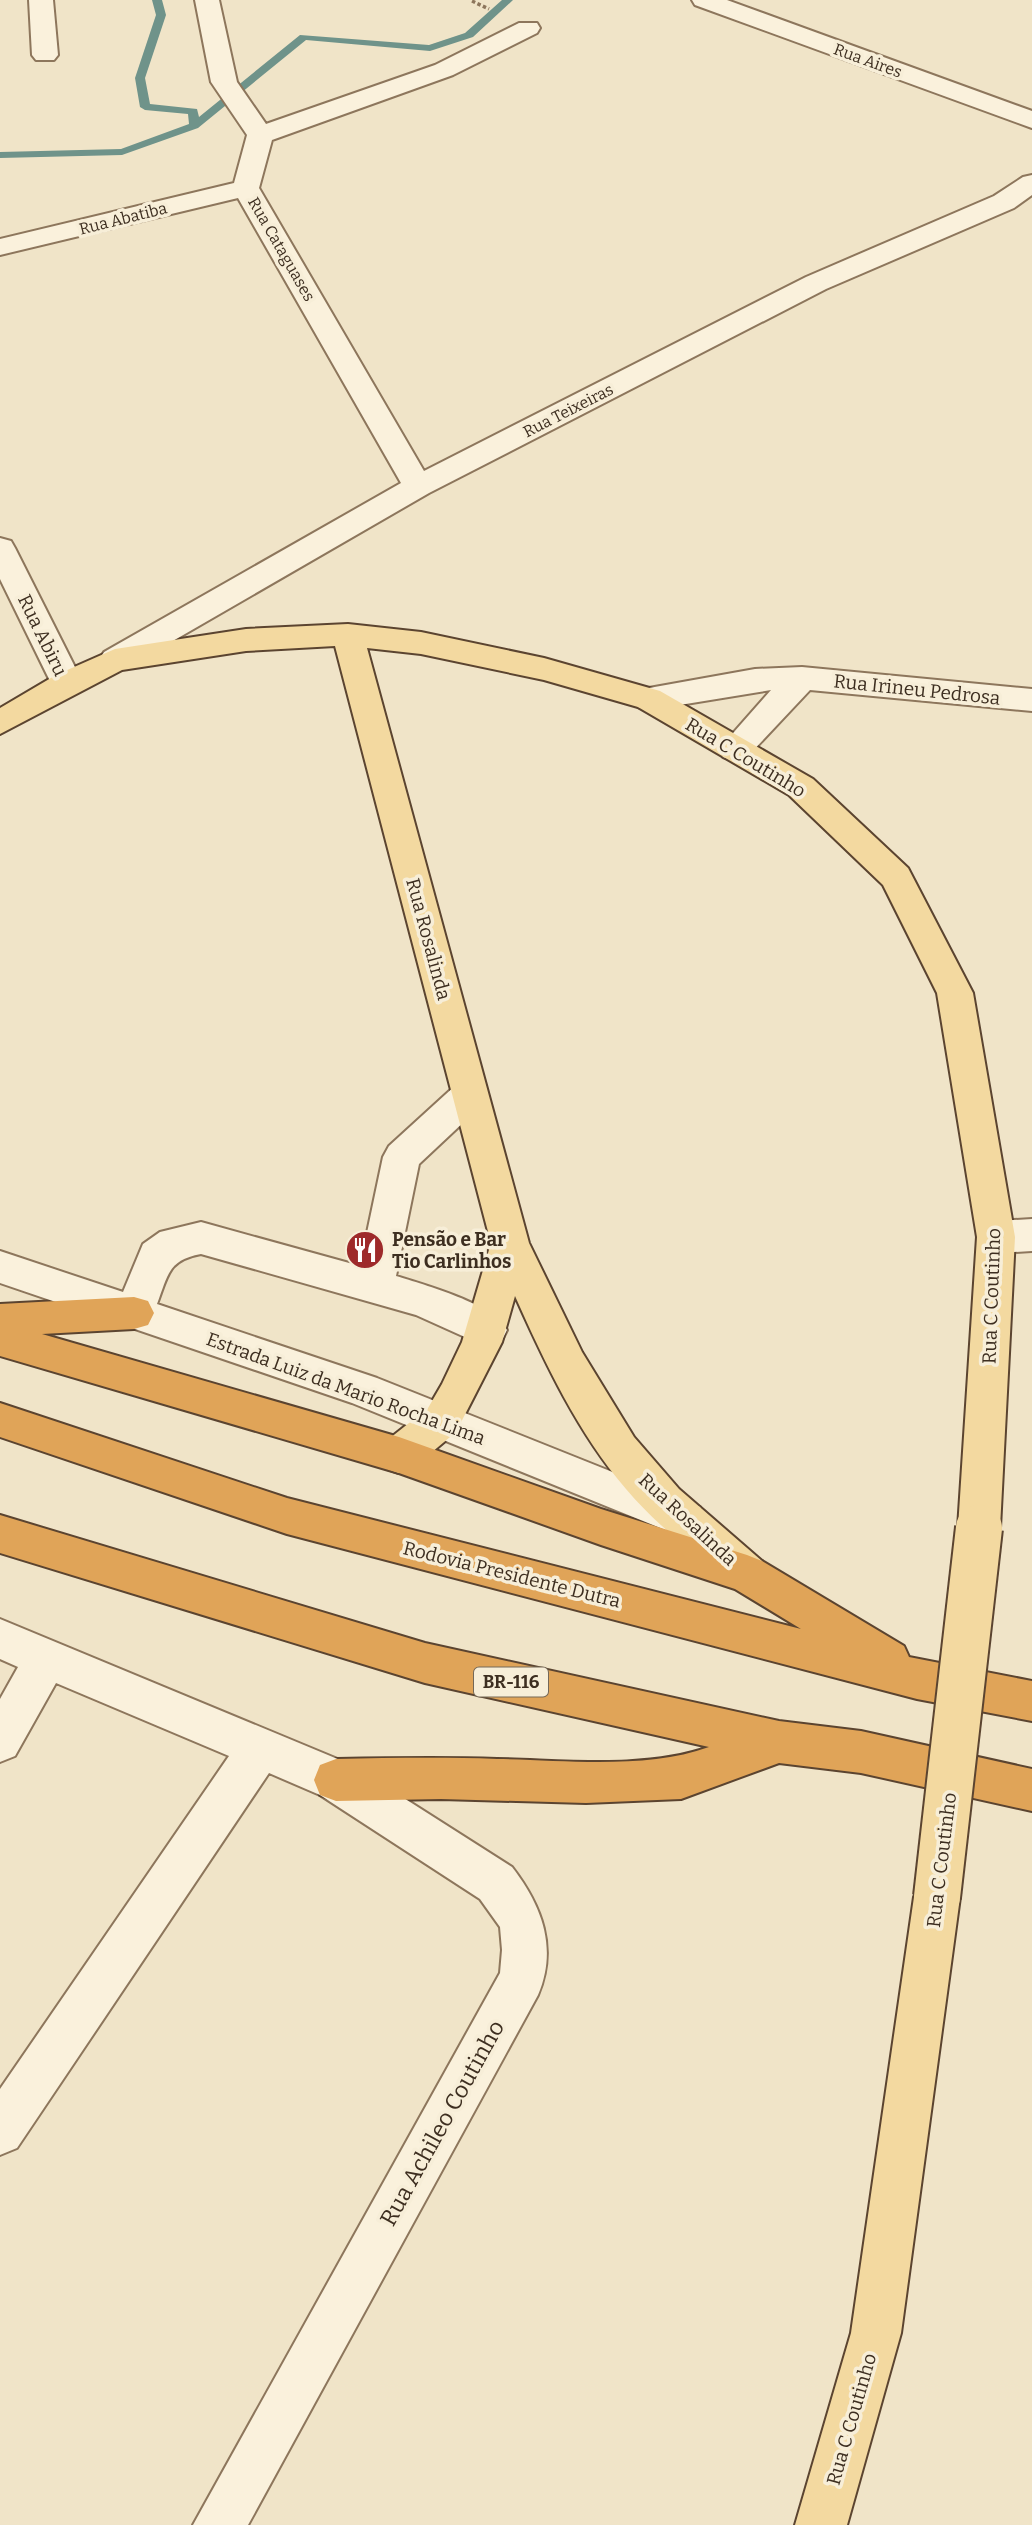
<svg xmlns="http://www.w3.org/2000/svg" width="1032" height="2525" font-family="Bitter,serif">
	<rect width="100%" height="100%" fill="#f0e4c8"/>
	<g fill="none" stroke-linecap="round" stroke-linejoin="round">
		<path fill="#6f938a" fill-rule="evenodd" d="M152,0H162L166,15L145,78L150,104L197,109L199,117L300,35L429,45L465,33L502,0H513L473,37L430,51L306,40L198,128L122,155L0,158V152L121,149L189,124L188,114L145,110L140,107L135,78L156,15Z"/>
		<g stroke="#8d765c" stroke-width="4">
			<path id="minor" d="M29,0H53L58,55L54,60H36L32,55Z
				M195,0H219L237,82L266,124L435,65L519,23H537L540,28L537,33L453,75L272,140L259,188L424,471L806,277L994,196L1023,177L1032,175V195L1014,208L826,289L429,493L126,668L115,671L104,668L99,660L104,652L401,483L238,198L0,255V239L234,183L247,135L211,82Z
				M692,0H727L1032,111V128L695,5Z
				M0,538L11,541L15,548L83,683L78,691L67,694L56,691L51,683L0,579Z
				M802,667L1032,689V711L810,690L747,757L735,761L723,757L719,749L771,690L649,710L638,707L633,699L638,691L649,688L755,669Z
				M470,1080L483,1084L488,1094L483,1104L419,1164L396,1276C425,1285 494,1304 507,1330L501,1342L487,1347L416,1315L201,1254C168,1260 168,1275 157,1304L377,1378L700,1507L706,1520L700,1533L685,1538L352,1403L0,1283V1251L123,1292L143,1244L160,1232L201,1222L360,1266L383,1157L389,1146L457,1084Z
				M1032,1219V1251L996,1253L982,1248L977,1237L982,1226L996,1221Z
				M0,1619L352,1765L512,1867C542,1906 558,1948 538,1995L248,2525H193L500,1973L502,1950L500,1927L480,1899L320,1795L269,1773L17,2148L0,2155V2089L229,1756L56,1683L15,1756L0,1762V1699L18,1667L0,1659Z"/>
		</g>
		<g stroke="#5b4430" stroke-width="4">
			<path id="major" d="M348,624L421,632L544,658L660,691L813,779L908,868L973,993L1015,1237L1000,1528L994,1541L979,1546L964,1541L958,1528L977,1237L937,993L883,885L789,795L638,707L544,680L421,654L367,648L529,1243L582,1352L634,1437L679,1489L762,1561L768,1574L762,1587L747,1593L732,1587C697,1555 657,1526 626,1489C578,1433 545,1363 515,1296L502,1342L456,1432L413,1468L399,1473L385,1468L379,1455L385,1442L428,1408L442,1384L462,1342L491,1243L335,646L246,651L122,670L0,734V708L56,675L115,649L246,629Z
				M937,1875L953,1881L960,1897L901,2333L847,2525H795L851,2333L914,1897L921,1881Z"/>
		</g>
		<g stroke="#5b4430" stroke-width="4">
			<path id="highway" d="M134,1297L148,1301L154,1313L148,1325L134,1329L42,1334L399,1437L601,1509L747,1555L762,1561L904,1646L909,1657L1032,1681V1721L917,1699L287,1534L0,1437V1403L287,1498L801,1629L735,1589L601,1545L399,1473L0,1356V1304Z
				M0,1515L425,1643L779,1721L861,1731L1032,1769V1811L861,1773L779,1763L681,1799L586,1803L441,1799L336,1801L320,1795L314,1780L320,1765L336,1759C390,1758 443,1757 497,1759C563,1760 646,1770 709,1747L425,1683L0,1553Z"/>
		</g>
		<path stroke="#8d765c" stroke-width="3.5" stroke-dasharray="3.5 2.5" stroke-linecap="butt" d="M472,1L489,9"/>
		<use href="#minor" fill="#faf1dc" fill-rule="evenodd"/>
		<use href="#major" fill="#f3d9a0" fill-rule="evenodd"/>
		<use href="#highway" fill="#e0a458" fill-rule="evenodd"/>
		<g stroke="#5b4430" stroke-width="50" stroke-linecap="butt">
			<path id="major-bridge" d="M937,1897L979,1528"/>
		</g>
		<use href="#major-bridge" stroke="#f3d9a0" stroke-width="46"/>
	</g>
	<defs>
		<g id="restaurant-disc" transform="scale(2.0125)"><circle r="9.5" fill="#9e2a2b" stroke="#f7eed8"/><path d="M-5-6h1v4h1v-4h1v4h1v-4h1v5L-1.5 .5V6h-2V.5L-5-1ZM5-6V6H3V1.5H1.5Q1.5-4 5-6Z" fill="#fff"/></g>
	</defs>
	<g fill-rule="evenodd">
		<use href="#restaurant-disc" x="365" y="1250"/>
	</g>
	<g text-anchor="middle" stroke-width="7" stroke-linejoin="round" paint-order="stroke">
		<g font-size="16" fill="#3d2e20" stroke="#f7eed8">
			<text transform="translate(868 60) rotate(20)" y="6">Rua Aires</text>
			<text transform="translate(123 218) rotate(-14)" y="6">Rua Abatiba</text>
			<text transform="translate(282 249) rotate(60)" y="6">Rua Cataguases</text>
			<text transform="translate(568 410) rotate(-27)" y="6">Rua Teixeiras</text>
		</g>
		<rect fill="#f7eed8" stroke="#756857" stroke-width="2" x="474" y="1667.5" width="74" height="29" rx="5"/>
		<g font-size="18" font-weight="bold" fill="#3d2e20">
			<text x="511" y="1688">BR-116</text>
		</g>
		<g font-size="19" fill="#3d2e20" stroke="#f7eed8">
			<text transform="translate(43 635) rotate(64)" y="7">Rua Abiru</text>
			<text transform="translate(917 689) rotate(6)" y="7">Rua Irineu Pedrosa</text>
			<text transform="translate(746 757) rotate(31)" y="7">Rua C Coutinho</text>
			<text transform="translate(429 939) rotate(75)" y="7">Rua Rosalinda</text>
			<text transform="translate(991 1296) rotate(-88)" y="7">Rua C Coutinho</text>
			<text transform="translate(346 1388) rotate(20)" y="7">Estrada Luiz da Mario Rocha Lima</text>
			<text transform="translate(688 1519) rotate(43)" y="7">Rua Rosalinda</text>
			<text transform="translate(512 1574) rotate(14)" y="7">Rodovia Presidente Dutra</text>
			<text transform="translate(941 1860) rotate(-83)" y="7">Rua C Coutinho</text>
			<text transform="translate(851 2419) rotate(-74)" y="7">Rua C Coutinho</text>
		</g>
		<g font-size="19" font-weight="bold" fill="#3d2e20" stroke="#f7eed8" text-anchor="start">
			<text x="392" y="1246">Pensão e Bar<tspan x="392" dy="22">Tio Carlinhos</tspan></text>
		</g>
		<g font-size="23" fill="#3d2e20" stroke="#f7eed8">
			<text transform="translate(442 2123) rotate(-61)" y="8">Rua Achileo Coutinho</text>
		</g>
	</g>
</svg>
